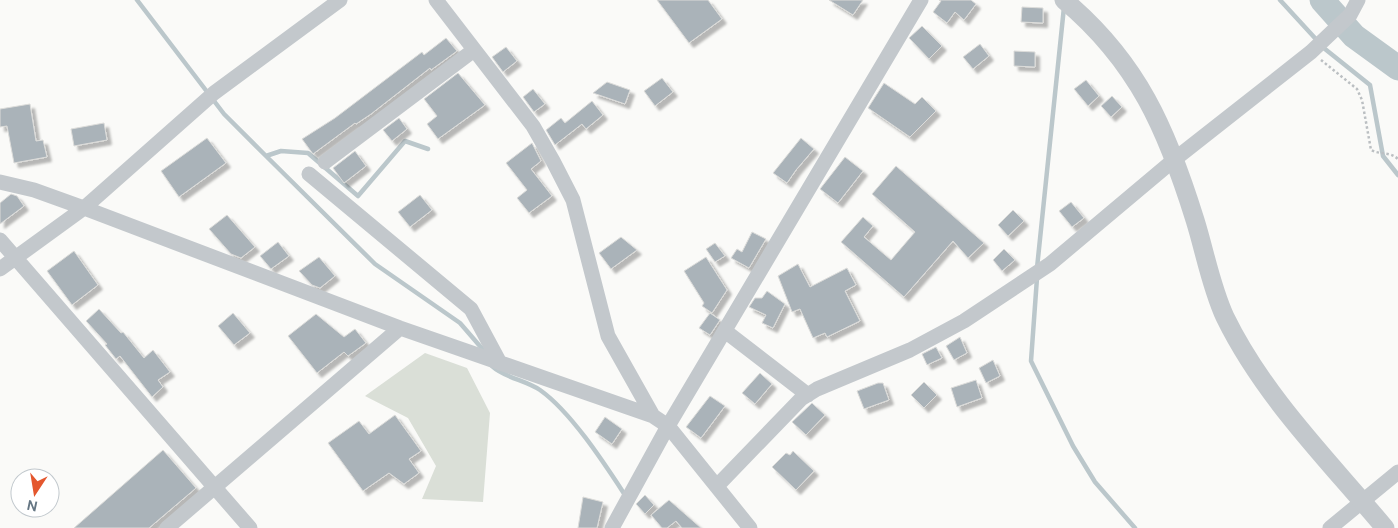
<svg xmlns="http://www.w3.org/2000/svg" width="1398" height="528" font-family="'DM Sans',sans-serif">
	<defs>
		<filter id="shadow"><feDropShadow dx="4.5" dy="4.5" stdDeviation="1" flood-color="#0004"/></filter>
	</defs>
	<rect width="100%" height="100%" fill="#fafaf8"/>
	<path fill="#dadfd7" d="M425,353L467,368L490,413L483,502L422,499L436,466L408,418L365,396Z"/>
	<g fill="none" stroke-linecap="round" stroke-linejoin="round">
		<path stroke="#bbc7cb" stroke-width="4.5" d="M137,0L224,114L266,156L281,151L308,153L358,196L405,141L428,149
			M1280,0L1325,49L1370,85L1383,156L1398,175
			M266,156L375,264L460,323L485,352
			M1037,268L1064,7
			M1037,278L1031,361L1073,446L1095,482L1135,528
			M492,366C505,378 525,380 540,390C571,412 604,463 625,495"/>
		<path stroke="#bbc7cb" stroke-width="25" d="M1322,0L1354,36L1398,68"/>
	</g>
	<path fill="#aab3b9" stroke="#dcdcda" filter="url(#shadow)" d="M657,0H708L722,19L689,43Z
		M829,0H863L853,15Z
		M939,0H971L976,4L964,20L955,12L947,23L933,12L941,1Z
		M1022,7L1043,8V23L1021,22Z
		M922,26L942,46L929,59L909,38Z
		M446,38L457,51L431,70L430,68L371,114L356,124L355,123L313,154L302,139L335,118L422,52L424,55Z
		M980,44L989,56L973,69L963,57Z
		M506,47L517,61L503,72L492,57Z
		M1014,51L1035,52V67L1014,66Z
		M458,73L485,105L438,139L427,124L437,116L424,99Z
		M662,78L673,92L655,106L644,91Z
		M1086,80L1099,96L1088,106L1074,89Z
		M607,82L630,90L625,104L593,93Z
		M884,83L915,104L922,97L936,111L910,137L868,108Z
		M533,89L545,104L534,112L523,97Z
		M1112,96L1122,107L1111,117L1101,106Z
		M592,101L603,115L586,129L582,124L555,145L546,130L561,118L565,123Z
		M30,104L36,141L43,140L47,157L14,163L7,126L0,127V109Z
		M399,118L407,129L392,141L383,130Z
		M104,123L107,140L74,146L71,129Z
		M207,138L226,163L179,197L161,171Z
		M801,138L814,149L796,170L787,183L773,173Z
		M532,143L541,161L531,169L552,196L529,213L517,198L527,190L506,163Z
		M355,151L366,166L344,183L333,168Z
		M845,157L863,171L838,203L820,189Z
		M896,166L984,243L968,258L953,241L904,297L841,242L863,217L873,226L864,237L891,260L915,232L872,194Z
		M11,194L17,196L24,206L0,224V203Z
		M420,195L432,210L410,227L398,212Z
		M1071,202L1084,218L1072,227L1059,211Z
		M1013,210L1024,221L1008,236L998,225Z
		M227,215L255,247L241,258L231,254L209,229Z
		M752,232L766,239L749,268L731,258L737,249L742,252Z
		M621,237L637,250L611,269L599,253Z
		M278,242L289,256L271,269L260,256Z
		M715,243L725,256L715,262L706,249Z
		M1004,249L1015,260L1002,271L993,260Z
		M74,251L98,285L72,305L47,271Z
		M319,257L335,276L320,288L312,285L299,271Z
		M706,257L727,290L712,313L702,306L704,303L684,271Z
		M798,264L810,287L847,268L856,285L845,291L860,321L827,337L825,333L813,338L800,309L792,312L778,276Z
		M767,291L785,304L773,328L762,323L766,315L749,307L755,298H762Z
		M99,309L121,333L123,332L144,358L153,350L170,372L158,380L163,387L152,397L120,356L116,359L105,345L107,344L86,321Z
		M233,313L250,333L234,345L218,326Z
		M710,313L720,320L710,335L699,328Z
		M316,314L344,337L355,329L366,343L348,356L344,352L317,373L288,336Z
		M960,337L967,353L954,360L946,346Z
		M936,347L942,358L927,365L922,354Z
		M993,360L1000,376L986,383L979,368Z
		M760,373L772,384L755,404L742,393Z
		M976,380L982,398L957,407L951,388Z
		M924,382L937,395L924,408L911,395Z
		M878,383H883L889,400L864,409L857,391Z
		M710,396L725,406L701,438L686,427Z
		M812,403L825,415L806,435L792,422Z
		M395,415L421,451L409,459L419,473L404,484L389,473L363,491L328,443L359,421L369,434Z
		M605,417L622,429L612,444L595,432Z
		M163,450L196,488L149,528H74Z
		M793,451L814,471L796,490L772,467L786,453L790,455Z
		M645,495L654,505L645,514L636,504Z
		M583,497L603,502L597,528H578Z
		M669,500L701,528H682L676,521L667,528H662L651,515Z"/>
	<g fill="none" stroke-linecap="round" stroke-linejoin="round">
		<path stroke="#bbbfc2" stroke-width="2.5" stroke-dasharray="2.5 2.5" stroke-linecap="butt" d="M1321,60L1357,89L1362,100L1371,150C1380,155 1389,151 1398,159"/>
		<path stroke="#c3c8cc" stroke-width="15" d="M436,0L533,126L553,161L573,200L608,336L653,416
			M325,162L474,50
			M309,174L471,309L500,363
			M0,182L34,190L84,208L400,328L653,416L668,426L750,528
			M0,240L250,528
			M0,269L84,208L214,93L340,0
			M725,331L808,395
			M717,486L801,399L817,389L910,350L964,321L1050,264L1175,159L1311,52L1350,15L1358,0
			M167,528L400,328
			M612,528L668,426L921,0
			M1330,528L1398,472"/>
		<path stroke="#c3c8cc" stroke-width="19" d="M1064,0C1138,62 1167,130 1195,220C1205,252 1211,287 1225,317C1264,397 1329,461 1385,528"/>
	</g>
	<g transform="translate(35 493) rotate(192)"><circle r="24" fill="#ffffff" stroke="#c1c8cd"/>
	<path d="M0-4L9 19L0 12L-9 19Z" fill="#e4572e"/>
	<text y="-8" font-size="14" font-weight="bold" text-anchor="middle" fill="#657683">N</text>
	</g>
</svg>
